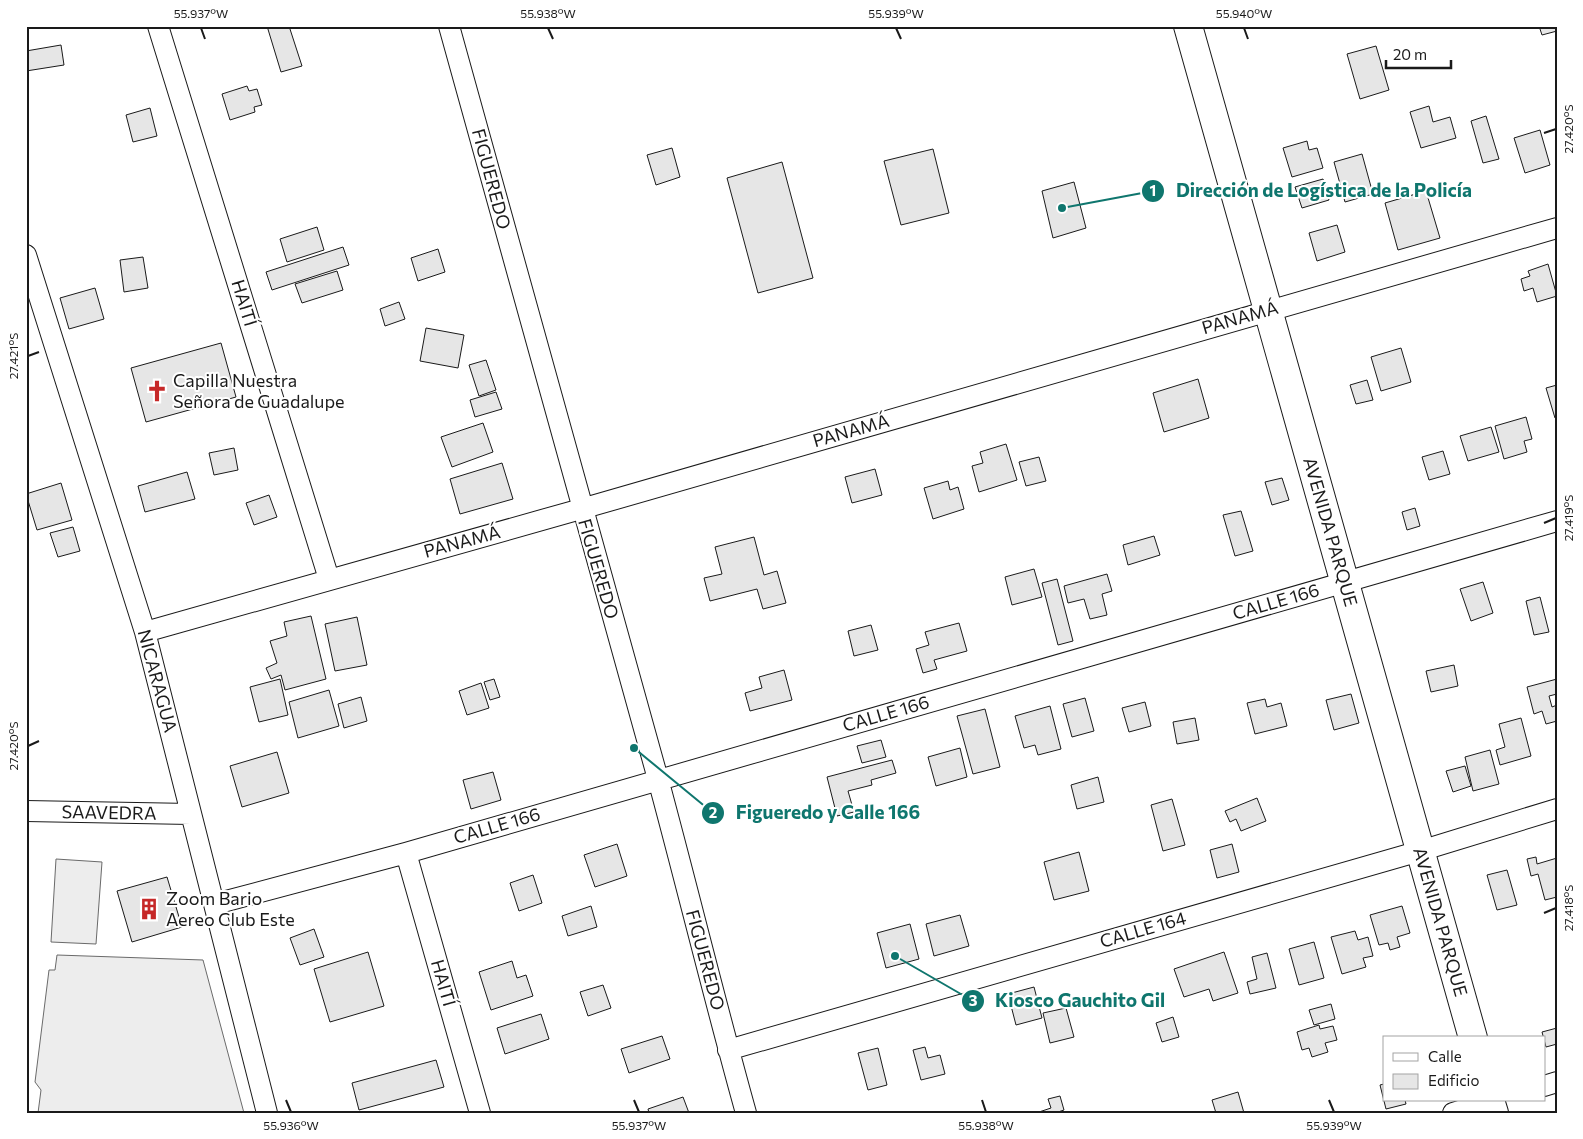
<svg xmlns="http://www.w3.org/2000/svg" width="1583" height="1139" font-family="Commissioner,sans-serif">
	<rect width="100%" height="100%" fill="#fff"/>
	<path fill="#ededed" stroke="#6a6a6a" d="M56,859L102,862L96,944L51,942Z
		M57,955L203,960L244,1113H38L41,1090L35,1082L49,970H55Z"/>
	<path fill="#e6e6e6" stroke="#1a1a1a" d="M267,26H289L302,66L281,72Z
		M1539,26H1557V31L1542,35Z
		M61,45L64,65L26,71V51Z
		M1376,46L1389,90L1360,99L1347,54Z
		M247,86L249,91L257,89L262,105L254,107L255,112L230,120L222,94Z
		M1429,106L1433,122L1450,117L1456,138L1421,148L1410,112Z
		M150,108L157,136L133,142L126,115Z
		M1486,116L1499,159L1483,163L1471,121Z
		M1540,130L1550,165L1525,173L1514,138Z
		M1307,141L1309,150L1317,148L1323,168L1292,177L1283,148Z
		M672,148L680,177L656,185L647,155Z
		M933,149L949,213L901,225L884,161Z
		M1362,154L1373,194L1345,202L1334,162Z
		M782,162L813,278L758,293L727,178Z
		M1323,179L1329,200L1302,208L1295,187Z
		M1074,182L1086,228L1053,238L1042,191Z
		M1426,191L1440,238L1398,250L1385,203Z
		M1337,225L1345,252L1317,261L1309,233Z
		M317,227L324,250L287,262L280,239Z
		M343,247L349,265L272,290L266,272Z
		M438,249L445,272L418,281L411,258Z
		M143,257L148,288L124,292L120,260Z
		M1548,264L1557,296L1537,302L1533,288L1524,291L1521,279L1530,276L1528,271Z
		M337,271L343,290L302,303L295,284Z
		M95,288L104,319L69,329L60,298Z
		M399,302L405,319L385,326L380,309Z
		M426,328L464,335L458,368L420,361Z
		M221,343L236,397L146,422L131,368Z
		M1401,348L1411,382L1381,391L1371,357Z
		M486,360L496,390L479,396L469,365Z
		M1198,379L1209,418L1164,432L1153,393Z
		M1367,380L1373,400L1356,404L1350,385Z
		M1557,385V418H1555L1546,388Z
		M496,392L502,409L475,417L470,400Z
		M1526,417L1532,439L1524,441L1527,452L1504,459L1495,426Z
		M483,423L493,452L452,467L441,437Z
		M1491,427L1499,452L1468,461L1460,436Z
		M1006,444L1017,480L979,492L972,466L983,463L980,452Z
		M234,448L238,470L214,475L209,453Z
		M1443,451L1450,474L1429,480L1422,457Z
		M1039,457L1046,481L1026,486L1019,462Z
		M502,463L513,499L460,514L450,479Z
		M875,469L882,495L852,503L845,477Z
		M187,472L195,499L145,512L138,486Z
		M1282,478L1289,500L1272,505L1265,482Z
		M948,481L950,490L958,487L964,509L933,519L924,488Z
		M61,483L72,520L37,530L26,494Z
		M269,495L277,517L254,525L246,503Z
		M1415,508L1420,526L1407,530L1402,512Z
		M1241,511L1253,551L1235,556L1223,515Z
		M73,527L80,551L58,557L50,533Z
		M1154,536L1160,555L1128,565L1123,545Z
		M754,537L764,575L777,571L786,603L763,609L757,589L710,601L704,578L722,574L715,547Z
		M1034,569L1042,597L1012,605L1005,577Z
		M1107,574L1112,591L1102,594L1107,615L1090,619L1084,599L1068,603L1064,586Z
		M1057,579L1073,641L1058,645L1042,583Z
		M1483,582L1493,613L1471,621L1460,589Z
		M1540,597L1549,632L1534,635L1526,601Z
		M311,616L326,679L285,690L281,675L271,679L266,668L277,663L270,641L287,636L284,622Z
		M357,617L367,665L335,671L325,624Z
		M959,623L967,651L934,660L937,669L923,673L916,649L929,645L925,632Z
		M871,625L878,650L854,656L848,631Z
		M1454,665L1458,686L1431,692L1426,671Z
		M784,670L792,700L750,711L745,693L762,688L759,677Z
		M280,679L288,715L259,722L250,687Z
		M494,679L500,697L490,700L484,682Z
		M1557,679V694L1549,696L1552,707L1557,705V721L1546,724L1542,711L1534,714L1527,687Z
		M481,683L489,708L467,715L459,691Z
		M329,690L339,726L298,738L289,702Z
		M1351,694L1359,723L1334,730L1326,700Z
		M361,697L367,721L344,728L338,704Z
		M1085,698L1094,731L1072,737L1063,704Z
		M1265,699L1267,707L1281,703L1287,726L1255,734L1247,703Z
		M1145,702L1151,726L1129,732L1122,708Z
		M1050,706L1061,749L1038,755L1035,745L1024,748L1015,716Z
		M985,709L1000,767L973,774L957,716Z
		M1195,718L1199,740L1177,744L1173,722Z
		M1521,718L1531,756L1500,765L1496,750L1505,747L1499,724Z
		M881,740L886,757L862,763L857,746Z
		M960,748L967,777L936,786L928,757Z
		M1490,750L1499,784L1473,791L1465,757Z
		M277,752L289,793L242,807L230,766Z
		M892,760L896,773L871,780L872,785L848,791L854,812L837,816L827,777Z
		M1465,766L1471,786L1453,792L1446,771Z
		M493,772L501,800L471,809L463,780Z
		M1098,777L1104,802L1077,809L1071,785Z
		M1257,798L1266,821L1241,831L1236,819L1230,822L1225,811Z
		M1172,799L1185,845L1163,851L1151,805Z
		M617,844L627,876L595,887L584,855Z
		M1232,844L1239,872L1217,878L1210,850Z
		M1079,852L1089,891L1054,900L1044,862Z
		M1536,857L1537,864L1557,858V897L1545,900L1538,874L1531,876L1527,859Z
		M1507,870L1517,905L1497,910L1487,875Z
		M533,875L542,903L519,911L510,883Z
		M167,877L182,927L132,942L117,891Z
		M591,906L597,927L568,936L562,916Z
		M1402,906L1410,933L1397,937L1400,947L1390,950L1388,943L1379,945L1370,915Z
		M960,915L969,946L934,956L926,924Z
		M910,924L919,959L886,968L877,933Z
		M314,929L324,957L300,965L290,938Z
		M1355,931L1358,940L1368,937L1373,956L1363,958L1366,967L1342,974L1331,937Z
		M1314,942L1324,978L1299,985L1289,949Z
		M368,952L384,1006L330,1022L314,969Z
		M1224,952L1238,993L1213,1001L1209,989L1184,997L1174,969Z
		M1267,953L1276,988L1250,994L1247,982L1257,979L1252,957Z
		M512,961L517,978L526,975L533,996L491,1010L479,972Z
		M603,985L611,1008L588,1016L580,992Z
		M1034,987L1042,1018L1016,1025L1008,994Z
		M1331,1004L1335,1019L1314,1025L1309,1010Z
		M1066,1008L1074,1037L1050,1043L1043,1013Z
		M541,1014L549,1039L505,1054L497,1028Z
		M1173,1017L1179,1037L1162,1042L1156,1023Z
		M1319,1025L1320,1029L1333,1026L1337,1040L1325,1043L1328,1052L1312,1057L1309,1048L1302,1050L1297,1032Z
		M1557,1028V1044L1546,1047L1542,1032Z
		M662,1036L670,1059L629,1073L621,1049Z
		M925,1047L928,1058L940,1055L945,1074L921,1080L913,1050Z
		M878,1048L887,1085L868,1090L858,1053Z
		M436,1060L444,1087L359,1110L352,1083Z
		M1384,1084V1100H1405L1406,1104L1386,1109L1380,1085Z
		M1238,1092L1244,1113H1216L1212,1100Z
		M1060,1096L1064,1110L1055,1113H1036L1051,1108L1048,1099Z
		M683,1097L689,1113H649L648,1109Z"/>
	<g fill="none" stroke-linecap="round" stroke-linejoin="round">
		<g stroke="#1a1a1a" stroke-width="22">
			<path id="street" d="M158,26L329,579
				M449,26C518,277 588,528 658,779C688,890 715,1002 746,1113
				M26,255L145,632L267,1113
				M145,632L581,509L1557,228
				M26,811L191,814
				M406,853L480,1113
				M215,904L406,853L1557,521
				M728,1050L1420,851L1557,809
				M1544,1086L1557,1082
				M1453,1113L1494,1100"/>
		</g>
		<g stroke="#1a1a1a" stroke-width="30">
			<path id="secondary" d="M1188,26L1473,1038
				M1490,1100L1494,1113"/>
		</g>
		<use href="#street" stroke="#fff" stroke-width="20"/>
		<use href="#secondary" stroke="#fff" stroke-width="28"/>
	</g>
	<path fill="none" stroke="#1a1a1a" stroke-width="2" d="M201,28L205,39M548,28L553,39M896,28L901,39M1244,28L1248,39M1544,133L1556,129M28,356L39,352M1544,523L1556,518M28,746L39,741M1544,913L1556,908M286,1100L291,1112M634,1100L639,1112M982,1100L986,1112M1329,1100L1334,1112"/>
	<defs>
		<g id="church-bare" transform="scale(1.725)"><path d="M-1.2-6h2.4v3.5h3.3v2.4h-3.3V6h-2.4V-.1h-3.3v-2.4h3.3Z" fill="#c62828" stroke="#fff" stroke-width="2.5" paint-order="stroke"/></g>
		<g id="building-bare" transform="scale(1.725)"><path d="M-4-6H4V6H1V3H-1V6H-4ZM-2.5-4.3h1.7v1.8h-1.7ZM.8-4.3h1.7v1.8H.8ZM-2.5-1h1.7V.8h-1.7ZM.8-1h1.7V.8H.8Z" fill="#c62828" stroke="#fff" stroke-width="2.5" paint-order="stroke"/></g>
	</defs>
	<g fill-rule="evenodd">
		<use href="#church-bare" x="157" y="391"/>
		<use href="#building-bare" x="149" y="909"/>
	</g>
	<g text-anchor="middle" stroke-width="4" stroke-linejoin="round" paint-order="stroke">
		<g font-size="18" fill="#1a1a1a" stroke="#fff">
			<text transform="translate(491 179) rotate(75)" y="6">FIGUEREDO</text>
			<text transform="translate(244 303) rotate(73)" y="6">HAITÍ</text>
			<text transform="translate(1240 318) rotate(-16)" y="6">PANAMÁ</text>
			<text transform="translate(851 431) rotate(-16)" y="6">PANAMÁ</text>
			<text transform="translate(1330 532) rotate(74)" y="6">AVENIDA PARQUE</text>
			<text transform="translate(462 542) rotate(-15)" y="6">PANAMÁ</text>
			<text transform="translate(598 569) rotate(74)" y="6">FIGUEREDO</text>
			<text transform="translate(1276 602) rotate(-16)" y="6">CALLE 166</text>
			<text transform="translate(157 681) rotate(75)" y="6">NICARAGUA</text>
			<text transform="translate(886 714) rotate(-16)" y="6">CALLE 166</text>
			<text transform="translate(109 813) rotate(1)" y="6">SAAVEDRA</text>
			<text transform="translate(497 826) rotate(-16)" y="6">CALLE 166</text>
			<text transform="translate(1440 922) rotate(74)" y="6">AVENIDA PARQUE</text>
			<text transform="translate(1143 930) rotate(-16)" y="6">CALLE 164</text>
			<text transform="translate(705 960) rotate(75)" y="6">FIGUEREDO</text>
			<text transform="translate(443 983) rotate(74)" y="6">HAITÍ</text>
		</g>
		<g font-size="18" fill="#1a1a1a" stroke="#fff" text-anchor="start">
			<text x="173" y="387">Capilla Nuestra<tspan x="173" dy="21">Señora de Guadalupe</tspan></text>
			<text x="166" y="905">Zoom Bario<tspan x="166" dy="21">Aereo Club Este</tspan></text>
		</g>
	</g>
	<path fill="none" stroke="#0f766e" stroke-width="2" d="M1062 208L1153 191M634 748L713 813M895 956L973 1001"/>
	<g fill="#0f766e" stroke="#fff" stroke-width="2">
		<circle cx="1062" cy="208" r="5"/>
		<circle cx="634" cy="748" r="5"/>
		<circle cx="895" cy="956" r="5"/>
		<circle cx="1153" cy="191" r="12"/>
		<circle cx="713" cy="813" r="12"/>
		<circle cx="973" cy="1001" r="12"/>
	</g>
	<g font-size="15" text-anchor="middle" font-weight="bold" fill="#fff">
		<text x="1153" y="196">1</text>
		<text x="713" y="818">2</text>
		<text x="973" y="1006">3</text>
	</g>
	<g font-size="19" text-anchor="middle" font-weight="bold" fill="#0f766e" stroke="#fff" stroke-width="4" stroke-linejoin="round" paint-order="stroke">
		<text x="1324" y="197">Dirección de Logística de la Policía</text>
		<text x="828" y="819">Figueredo y Calle 166</text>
		<text x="1080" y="1007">Kiosco Gauchito Gil</text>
	</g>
	<rect width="1583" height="1139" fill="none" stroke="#ffffff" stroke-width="55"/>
	<rect x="1383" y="1036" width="162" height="65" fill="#ffffff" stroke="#a3a3a3"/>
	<rect x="1393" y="1053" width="25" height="8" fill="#ffffff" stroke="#a3a3a3"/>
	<text x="1428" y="1062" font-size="15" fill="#1a1a1a">Calle</text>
	<rect x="1393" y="1074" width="25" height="15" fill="#e6e6e6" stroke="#a3a3a3"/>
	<text x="1428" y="1086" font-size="15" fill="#1a1a1a">Edificio</text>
	<path d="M1386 60v8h65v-8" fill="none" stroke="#1a1a1a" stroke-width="2.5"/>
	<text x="1393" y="60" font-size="15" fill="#1a1a1a" stroke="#ffffff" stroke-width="4" paint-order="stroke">20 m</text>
	<rect x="28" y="28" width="1528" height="1084" fill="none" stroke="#1a1a1a" stroke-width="2"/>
	<g font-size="12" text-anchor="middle" fill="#1a1a1a">
		<text x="201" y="18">55.937°W</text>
		<text x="548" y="18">55.938°W</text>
		<text x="896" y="18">55.939°W</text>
		<text x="1244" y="18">55.940°W</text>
		<text transform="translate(1569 129) rotate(-90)" y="4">27.420°S</text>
		<text transform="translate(14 356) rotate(-90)" y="4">27.421°S</text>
		<text transform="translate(1569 518) rotate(-90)" y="4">27.419°S</text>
		<text transform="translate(14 746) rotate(-90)" y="4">27.420°S</text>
		<text transform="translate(1569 908) rotate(-90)" y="4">27.418°S</text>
		<text x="291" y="1130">55.936°W</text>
		<text x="639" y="1130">55.937°W</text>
		<text x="986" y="1130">55.938°W</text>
		<text x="1334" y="1130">55.939°W</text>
	</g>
</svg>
